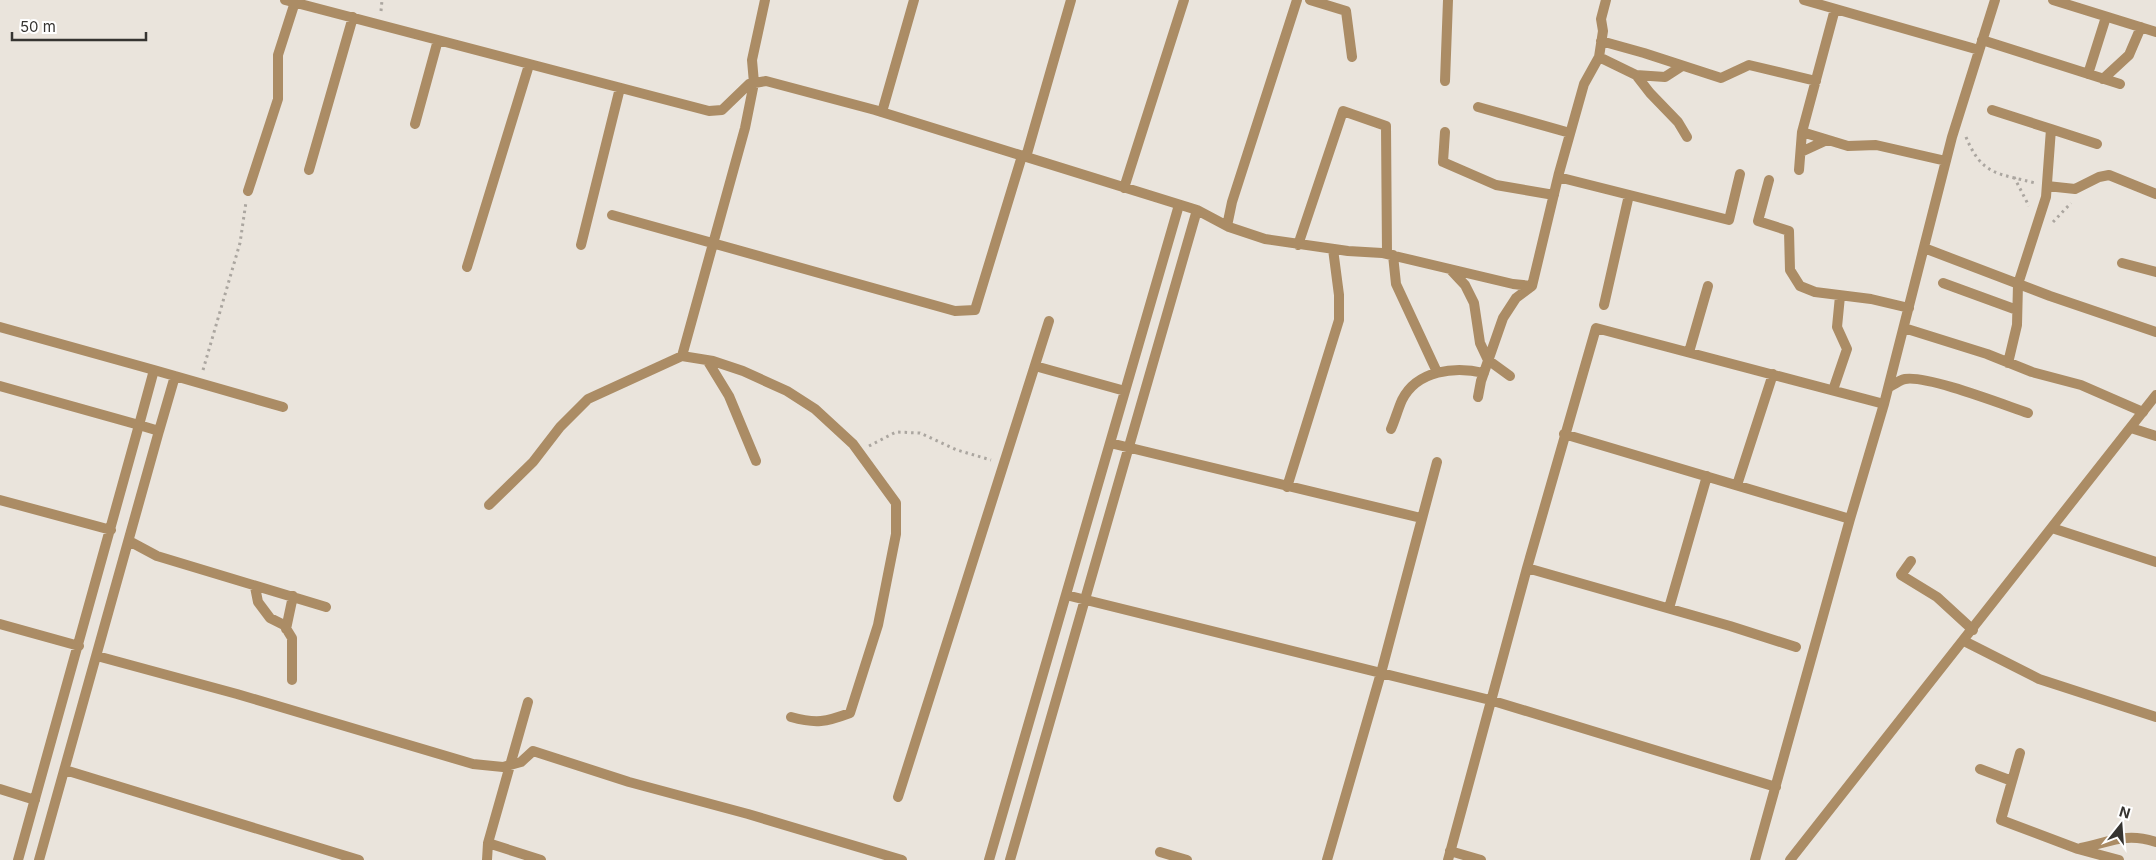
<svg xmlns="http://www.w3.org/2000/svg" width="2156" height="860" font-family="Inter,sans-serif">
	<rect width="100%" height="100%" fill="#eae4dc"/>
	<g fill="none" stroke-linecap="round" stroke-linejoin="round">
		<path stroke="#aba6a0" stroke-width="3" stroke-dasharray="2.5 4" stroke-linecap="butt" d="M381,11L382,0
			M1966,137C1982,176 1998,173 2035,183
			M2014,177L2029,206
			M2053,222L2071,203
			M203,370L240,243L246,202
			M869,446L896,432L920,433L957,450L991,460"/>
		<path stroke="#ab8c65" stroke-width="10" d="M285,0L709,111L722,110L749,84L766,81L875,110L1197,210L1010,860
			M1310,0L1346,11L1352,57
			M1804,0L1979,50
			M2053,0L2156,32
			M1982,40L2120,84
			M1601,41L1644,53L1721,78L1749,65L1816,81
			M1599,57L1636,75L1650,93L1678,122L1687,137
			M2088,74L2106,17
			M1636,75L1665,77L1682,66
			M2103,79L2129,55L2141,27
			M1445,81L1448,0
			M1478,107L1570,133
			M1992,110L2051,129L2046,197L2018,284L2017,325L2008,363
			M882,112L914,0
			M415,124L438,40
			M2051,129L2097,144
			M1445,132L1443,162L1496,185L1554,195
			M1802,132L1835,9
			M1801,152L1827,140
			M1026,157L1071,0
			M309,170L353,17
			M1799,170L1802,132L1848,146L1876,145L1946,161
			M1558,177L1729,220L1740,174
			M1769,180L1758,221L1789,231L1790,270L1800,286L1815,292L1871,299L1909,308
			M2047,186L2075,189L2099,177L2109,175L2156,194
			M1124,188L1184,0
			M248,191L278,99V55L295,2
			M1197,210L1229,227L1265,239L1348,251L1382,253L1513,284L1532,286
			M612,215L955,311L975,310L1022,156
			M1227,226L1232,202L1297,0
			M581,245L620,88
			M1298,245L1343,111L1386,126L1387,254
			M1924,248L2050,296L2156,332
			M1393,255L1396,284L1437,372
			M2122,263L2156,272
			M467,267L529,65
			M1450,269L1465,285L1474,303L1480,343L1488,360L1510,376
			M1943,283L2017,310
			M1604,305L1629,195
			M0,327L154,370
			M1904,328L1987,354L2032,372L2081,385L2143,412
			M1689,352L1708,286
			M682,356L713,361L743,371L787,391L815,409L853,444L896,503V534L878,625L850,713C826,722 816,724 791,717
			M707,360L729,396L756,461
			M1035,366L1125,391
			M0,386L139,425L18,860
			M1888,388C1893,385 1900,380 1905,379C1927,375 2004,405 2028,413
			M1833,390L1847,349L1837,327L1840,296
			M1478,397L1481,381L1503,318L1516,298L1532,286L1559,173L1584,84L1599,57L1603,31L1601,19L1606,0
			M2131,428L2156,436
			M1391,429C1395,420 1398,409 1402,400C1417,370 1455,366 1484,373
			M159,431L175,376
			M1564,434L1850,519
			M1110,443L1421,518
			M1737,485L1773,374
			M1287,487L1339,320V295L1333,249
			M0,500L111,530
			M489,505L533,462L560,427L588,399L682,356L745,128L754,83L752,60L765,0
			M2052,528L2156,562
			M129,541L157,556L326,607
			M1911,561L1901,575L1937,597L1973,630
			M1527,568L1730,626L1796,647
			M255,587L258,602L270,618L284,625L292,638V680
			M1066,595L1490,700L1776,787
			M1669,608L1707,476
			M0,624L79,646
			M286,629L293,596
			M1964,641L2039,679L2156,717
			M97,656L237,694L473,764L503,767L521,762L533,751L629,782L748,814L902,860
			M2020,753L2001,820L2078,849L2119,860
			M1980,769L2012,781
			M65,770L359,860
			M0,789L35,800
			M898,797L1049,321
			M488,843L541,860
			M2081,848C2110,842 2126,832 2156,842
			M1450,851L1481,860
			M1160,852L1187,860
			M39,860L159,431L139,425L154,370L283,407
			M487,860L488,843L528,702
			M989,860L1179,205
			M1327,860L1381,673L1437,462
			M1448,860L1527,568L1596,328L1884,404
			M1755,860L1850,519L1884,404L1952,137L1995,0"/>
		<path stroke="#ab8c65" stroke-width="10" d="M1790,860L2156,395"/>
	</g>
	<g transform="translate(2121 825) rotate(17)" stroke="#ffffff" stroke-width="4" paint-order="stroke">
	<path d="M0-4L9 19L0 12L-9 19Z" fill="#363431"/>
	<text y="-8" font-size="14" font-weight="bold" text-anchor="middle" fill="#363431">N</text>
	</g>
	<path d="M12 32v8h134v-8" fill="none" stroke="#363431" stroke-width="2.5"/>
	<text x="20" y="32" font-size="15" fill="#363431" stroke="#ffffff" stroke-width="4" paint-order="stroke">50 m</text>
</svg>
